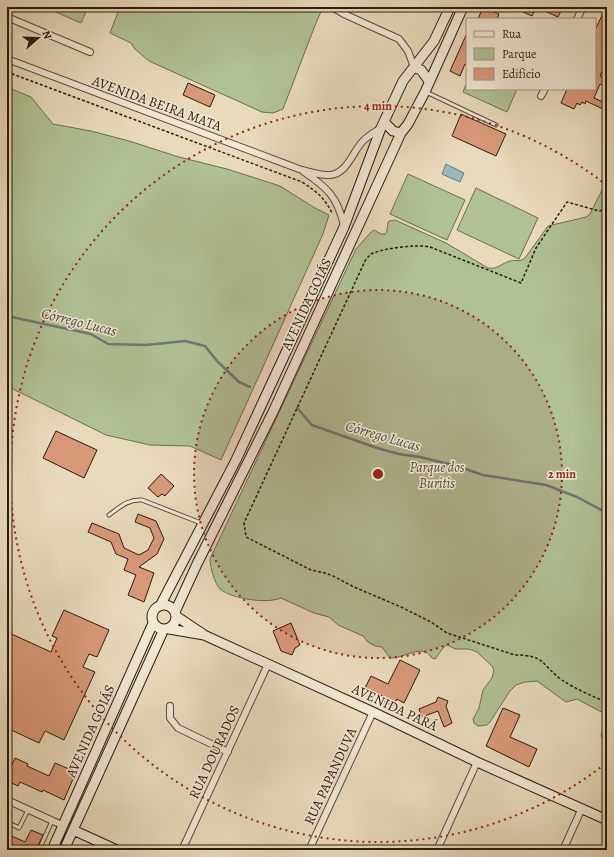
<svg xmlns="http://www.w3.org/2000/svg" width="614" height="857" font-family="Alegreya,serif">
	<rect width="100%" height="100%" fill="#e8dbbc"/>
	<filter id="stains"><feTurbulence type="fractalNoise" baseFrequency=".005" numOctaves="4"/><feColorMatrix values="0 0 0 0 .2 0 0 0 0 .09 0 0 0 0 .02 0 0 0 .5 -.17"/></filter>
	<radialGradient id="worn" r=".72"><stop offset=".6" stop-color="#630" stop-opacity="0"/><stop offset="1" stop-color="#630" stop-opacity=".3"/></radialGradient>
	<path fill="#b0c194" stroke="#6c6e51" d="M44,7H88L81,23Z
		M120,7H319L322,9L314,28L283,109L273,113L262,112L149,61L135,49L131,43L110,33Z
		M467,82V89H517L507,112L463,92Z
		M7,87L31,97L53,124L91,131L129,141L179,157L227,169L280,186L315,208L329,215L323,234L221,460L190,446L150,445L106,435L7,386Z
		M408,174L465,200L447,240L390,214Z
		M607,180V747L605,745L601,735L605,725L607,715L577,699L566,702L537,681L525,682L516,685L510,691L490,722L487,725L478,726L474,723L473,719L479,708L483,690L492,678L494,670L492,666L477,652L469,649H456L447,645L444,647L435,659L432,658C422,642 404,659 390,658L382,647L375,646L368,642L363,636L338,625L329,617L314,613L281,598C267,604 232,599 220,589C215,584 210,567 210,559L356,249L371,232L374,230L381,234H385C389,230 386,225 389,221L395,220L446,243L488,268C497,270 502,263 510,261C517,259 518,263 525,258L548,226L586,217L590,214Z
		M476,188L538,218L519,259L457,230Z"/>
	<path fill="#9ab9b9" stroke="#6c7a75" d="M446,164L464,173L460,182L442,174Z"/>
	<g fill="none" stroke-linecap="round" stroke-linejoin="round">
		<path stroke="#6c7a75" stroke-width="2.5" d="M7,316L91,334L108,344L146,345L185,341L205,346L217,361L239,382L250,387
			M297,408L312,425L377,448L399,454L420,457L457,466L483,475L546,485L577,497L607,513"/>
	</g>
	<path fill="#d99978" stroke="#281b0e" d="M483,7L499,14L497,19H478Z
		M525,7H563L558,17L536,7L532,16L523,12Z
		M606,7H607V39L602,50L607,53V60L600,76L606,79L603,86L600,84L594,98L605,103L603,109L586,101L585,104L582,102L580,105L577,103L574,109L561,103L567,89H595V30Z
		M467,33V65L465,64L460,76L450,71Z
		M188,83L215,95L210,107L183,95Z
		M461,114L506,134L496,156L452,136Z
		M56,431L97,450L84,478L43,458Z
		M161,474L174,486L165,496L162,494L158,497L148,488Z
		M138,514L156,521L164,539L157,554L139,567L154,573L144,602L128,595L136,575L124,570L128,559L116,554L111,542L88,532L92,523L119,534L124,548L139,555L148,550L154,538L150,528L135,522Z
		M64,610L109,630L97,657L89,654L83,667L95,672L64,740L45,731L39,743L7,728V715L12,702L7,700V632L51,652L57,638L52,636Z
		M291,623L300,645L295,648L292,655L281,651L273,631Z
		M400,660L420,670L404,703L397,699L393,706L381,700L383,696L365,688L371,676L388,684Z
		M438,697L448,701L446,706L452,723L444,727L438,711L422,717L419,709L436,702Z
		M503,708L520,715L510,737L537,749L529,767L486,746Z
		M15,758L28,764L27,766L49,776L55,763L76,772L64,800L43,790L42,792L20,782L18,786L7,781V776Z
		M31,830L43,835L36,850H7V834L25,842Z"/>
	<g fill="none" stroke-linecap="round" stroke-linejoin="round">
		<g stroke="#584b3a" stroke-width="5">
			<path id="lane" d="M426,92L496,125
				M109,515C120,507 128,499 142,500L201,523
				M7,822L19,828L28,810
				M39,850L52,821"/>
		</g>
		<g stroke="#584b3a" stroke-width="8">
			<path id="street" d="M332,7L344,14L399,39L408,51L414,67
				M7,17L90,52
				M577,19L583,7
				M7,59L299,169C309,172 320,176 330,175C347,174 353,151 363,141C368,136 375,132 381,128
				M541,96L545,89
				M304,172C328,188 337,197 344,225
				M170,706V718L178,728L228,752
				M7,800L64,826
				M182,850L268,664
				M309,850L373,712
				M437,850L477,762
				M563,850L582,808"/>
		</g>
		<g stroke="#281b0e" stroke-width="11">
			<path id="secondary" d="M414,67L421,70L429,81
				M384,122L393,131L401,133
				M152 617a12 12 0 1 1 24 0a12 12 0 1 1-24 0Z
				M160,606L236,460L344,227L381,128L403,81L434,41L450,7
				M175,612L197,564L273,412L401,133L408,124L425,92L463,7
				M176,616L203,634
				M169,629L204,635L373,712L477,762L607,820
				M73,830L117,850
				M52,850L153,623
				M64,850L164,629"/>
		</g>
		<path stroke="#281b0e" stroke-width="1.5" stroke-dasharray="3 2" stroke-linecap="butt" d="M7,72L302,182C317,192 324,197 332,213
			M607,209L599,211L567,202L536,248L521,283L430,247C417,244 384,248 371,254C369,256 367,258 365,261L244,523L246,537L311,570L325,573L333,576L354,587L401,607L431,622L447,633L515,655C546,655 541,665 562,680C574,688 593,697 607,702"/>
		<use href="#lane" stroke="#f0e8d3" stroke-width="3"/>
		<use href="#street" stroke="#f0e8d3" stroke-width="6"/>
		<use href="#secondary" stroke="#f0e8d3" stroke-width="9"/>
	</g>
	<circle cx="378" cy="474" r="184" fill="#8f2418" fill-opacity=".12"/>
	<g fill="none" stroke="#8f2418" stroke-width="2" stroke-dasharray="2 4">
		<circle cx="378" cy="474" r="184"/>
		<path d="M605 764A368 368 0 1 1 605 184"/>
	</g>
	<g text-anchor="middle" stroke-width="3" stroke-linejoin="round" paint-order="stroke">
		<g font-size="14" fill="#281b0e" stroke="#f0e8d3">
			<text transform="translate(157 103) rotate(20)" y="5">AVENIDA BEIRA MATA</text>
			<text transform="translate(306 304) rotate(-65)" y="5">AVENIDA GOIÁS</text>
			<text transform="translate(395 707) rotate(25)" y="5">AVENIDA PARÁ</text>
			<text transform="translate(90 731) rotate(-66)" y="5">AVENIDA GOIÁS</text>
			<text transform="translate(214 752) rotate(-65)" y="5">RUA DOURADOS</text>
			<text transform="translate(330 776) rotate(-65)" y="5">RUA PAPANDUVA</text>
		</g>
		<g font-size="14" font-style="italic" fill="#514d36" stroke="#f0e8d3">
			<text x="437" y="472">Parque dos<tspan x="437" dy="16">Buritis</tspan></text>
		</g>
		<g font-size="15" font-style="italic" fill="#4a4a41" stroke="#f0e8d3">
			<text transform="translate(79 322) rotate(14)" y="5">Córrego Lucas</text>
			<text transform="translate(383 436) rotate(16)" y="5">Córrego Lucas</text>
		</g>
	</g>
	<circle cx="378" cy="474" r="6" fill="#8f2418" stroke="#f0e8d3" stroke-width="2"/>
	<g font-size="12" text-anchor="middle" font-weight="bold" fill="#8f2418" stroke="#f0e8d3" stroke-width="3" stroke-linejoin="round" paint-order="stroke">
		<text x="378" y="110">4 min</text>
		<text x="562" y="478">2 min</text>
	</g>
	<rect width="614" height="857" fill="none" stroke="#e8dbbc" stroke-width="24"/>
	<rect x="8" y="8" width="598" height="841" fill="none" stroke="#281b0e" stroke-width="2"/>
	<rect x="12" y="12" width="590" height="833" fill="none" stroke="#281b0e"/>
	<rect x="466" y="18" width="130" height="72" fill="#f0e8d3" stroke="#a09684"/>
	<rect x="474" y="31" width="20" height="6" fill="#f0e8d3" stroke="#a09684"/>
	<text x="502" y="38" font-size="12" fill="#281b0e">Rua</text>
	<rect x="474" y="48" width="20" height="12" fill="#b0c194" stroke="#a09684"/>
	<text x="502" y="58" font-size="12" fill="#281b0e">Parque</text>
	<rect x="474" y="68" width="20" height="12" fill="#d99978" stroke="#a09684"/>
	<text x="502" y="78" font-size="12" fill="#281b0e">Edifício</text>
	<g transform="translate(38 38) rotate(70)" stroke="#f0e8d3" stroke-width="3" paint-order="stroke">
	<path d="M0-3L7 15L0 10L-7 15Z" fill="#281b0e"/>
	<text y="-6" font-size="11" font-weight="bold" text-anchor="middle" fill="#281b0e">N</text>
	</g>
	<rect width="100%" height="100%" filter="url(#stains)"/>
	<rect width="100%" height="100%" fill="url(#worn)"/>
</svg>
